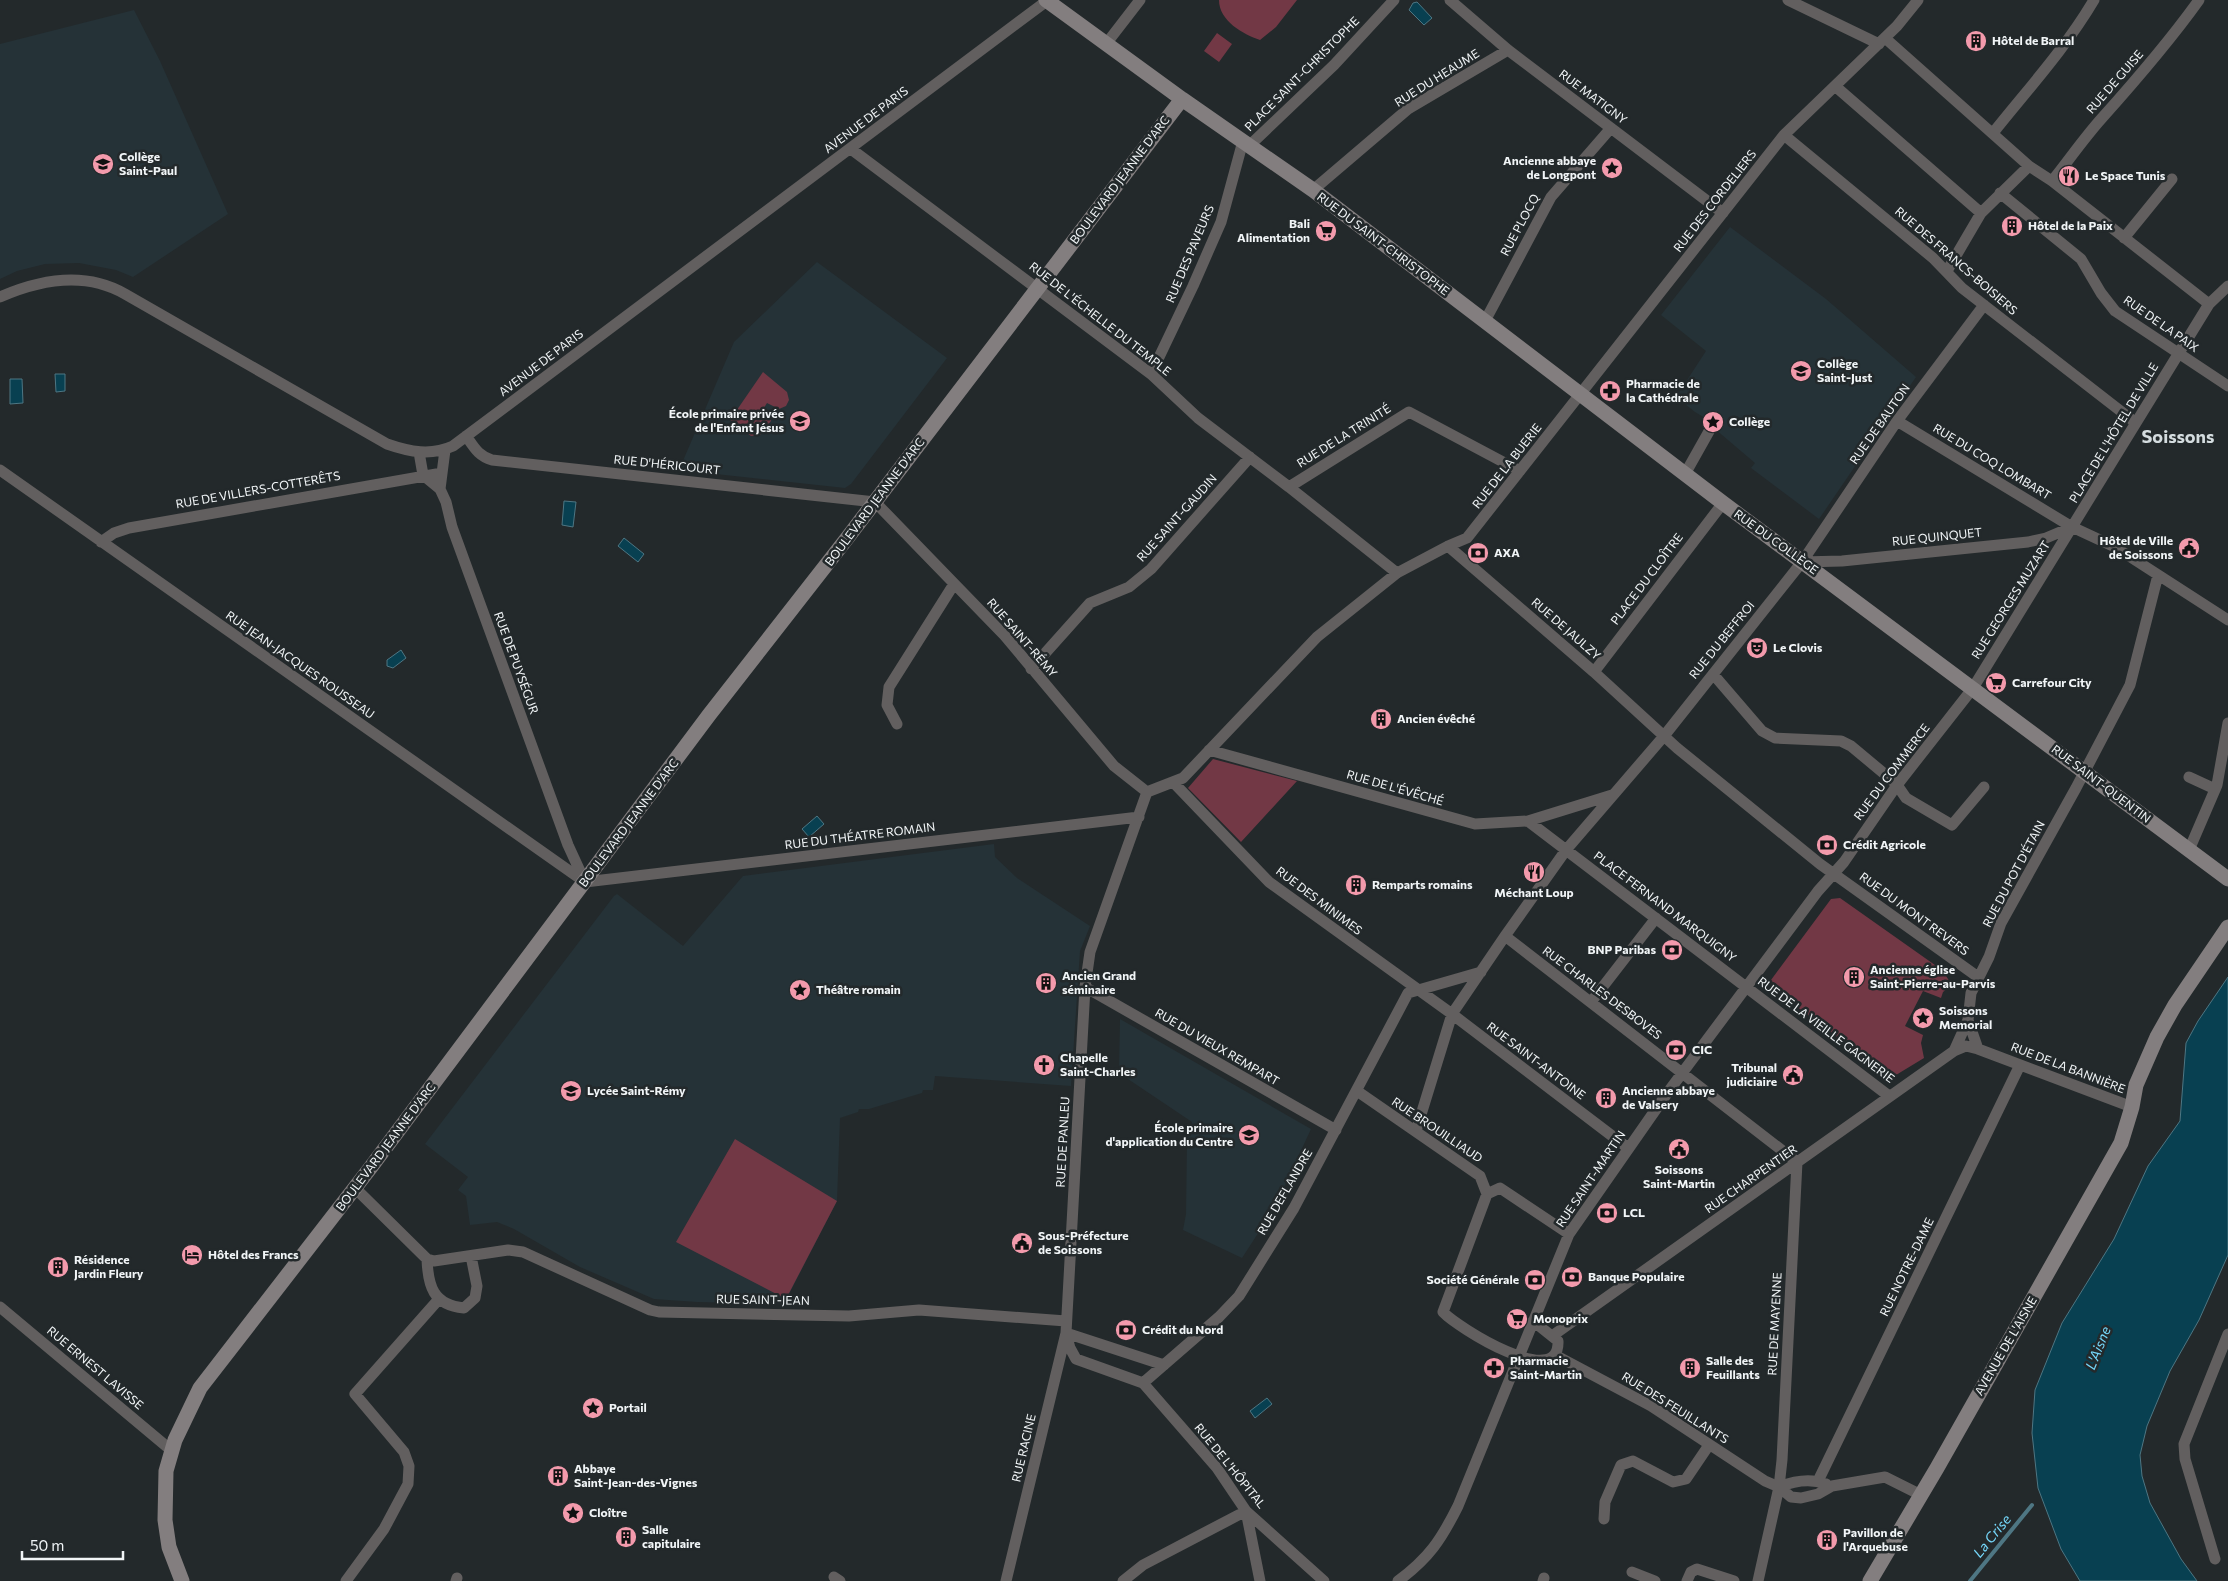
<svg xmlns="http://www.w3.org/2000/svg" width="2228" height="1581" font-family="Commissioner,sans-serif">
	<rect width="100%" height="100%" fill="#23292b"/>
	<path fill="#253237" d="M134,10L160,61L228,214L133,277L116,270L79,263L45,264L17,271L0,279V44Z
		M1730,227L1826,299L1916,377L1819,519L1751,468L1755,463L1715,429L1717,425L1695,412L1676,397L1706,351L1661,315Z
		M817,262L947,358L851,484L845,488L679,470L734,342Z
		M994,844L995,857L1017,878L1090,926L1080,951L1071,1086L935,1076L933,1090H923L922,1093L869,1109H859L858,1112L840,1118L837,1201L784,1304L697,1302L654,1299L580,1267L514,1229L497,1222L470,1225L466,1196L458,1190L468,1177L425,1144L614,896L617,894L683,946L743,876Z
		M1120,1019L1311,1129L1275,1207L1242,1258L1183,1230L1186,1214L1187,1142L1192,1122L1119,1073Z"/>
	<path fill="#723845" d="M1219,0H1297L1276,27L1260,40C1243,34 1219,21 1219,0Z
		M1217,33L1232,44L1219,62L1204,51Z
		M763,372L787,392L789,400L786,406L779,409L767,403L762,411L770,416L771,421L760,435L751,436L730,420Z
		M1213,759L1297,781L1241,842L1188,788Z
		M1840,898L1942,970L1952,985L1943,992L1941,998L1923,991L1905,1026L1923,1035L1921,1043L1924,1058L1896,1075L1885,1073L1772,988L1771,980L1831,899Z
		M735,1139L837,1201L786,1299L676,1242Z"/>
	<path fill="#084051" stroke="#4e7683" d="M1417,2L1432,18L1424,25L1409,10L1413,3Z
		M55,374H65V391L56,392Z
		M10,379H22L23,403L10,404Z
		M564,501L576,502L573,527L562,525Z
		M624,538L644,554L638,562L618,546Z
		M401,650L406,658L393,668L387,666V660Z
		M817,816L824,824L809,837L802,829Z
		M2228,977V1255L2199,1320L2170,1371L2147,1426L2140,1455L2142,1476L2150,1503L2181,1559L2197,1581H2080L2061,1549L2038,1488L2032,1433L2035,1390L2062,1323L2114,1239L2148,1166L2180,1121L2186,1043L2198,1021Z
		M1267,1398L1272,1404L1255,1418L1250,1411Z"/>
	<g fill="none" stroke-linecap="round" stroke-linejoin="round">
		<path stroke="#4e7683" stroke-width="4" d="M1970,1581L2032,1505"/>
		<path stroke="#625f5f" stroke-width="11" d="M1450,0L1508,50L1723,213
			M1788,0L1879,44
			M1885,38L2029,166L2052,181L2209,304
			M1106,44L1140,0
			M1835,86L1981,213
			M1993,133C2028,89 2065,49 2094,0
			M1784,135L1933,258L1962,288L2136,423
			M1249,146L1334,65L1394,0
			M851,149L1151,374L1198,418L1289,487L1397,573
			M2052,181C2069,160 2084,138 2102,118C2136,80 2169,42 2199,0
			M1313,190L1408,109L1508,50
			M2000,193L2081,259L2101,293L2115,311L2228,386
			M2124,238L2172,179
			M1947,271L1981,213L2029,166
			M0,297C41,279 85,271 125,294L387,444C410,452 431,456 453,446L1048,0
			M1485,321L1551,197L1611,128
			M1151,374L1193,286L1221,222L1243,141
			M1897,421L2072,527L2115,547L2228,620
			M466,436C474,447 478,456 492,460L875,502L1005,636L1114,766L1147,792
			M445,450L440,489L446,502L452,527L568,845L585,882
			M419,452L423,475L440,489
			M0,470L585,882
			M1685,474L1712,426
			M1289,487L1409,412L1520,471
			M101,542L114,533L129,528L442,473
			M1448,546L1594,672L1677,748L1820,864L1978,977
			M1802,562L1842,561L2028,542L2046,538L2072,527
			M1031,669L1090,603L1129,587L1151,569L1250,457
			M1594,672L1723,503
			M1713,674L1762,731L1775,738L1841,741L1851,746L1887,776L1897,785L1906,798L1952,825L1984,787
			M897,724L887,705L889,687L954,584
			M1209,750L1475,824L1528,821L1612,795
			M2189,777L2215,789
			M1173,782L1269,882L1452,1014L1628,1148
			M1528,821L1889,1096
			M2189,850L2217,785L2228,723
			M585,882L1139,817
			M1505,936L1797,1162
			M1085,987L1336,1130
			M1591,1002L1656,918
			M1968,1020L1978,1049
			M1954,1051L1968,1020L1971,993L1989,957L2001,923L2076,788L2130,685L2158,575
			M1357,1091L1480,1176L1487,1194
			M1416,1131L1452,1014L1505,936L1566,850L1664,736L1802,562L1897,421L1984,305
			M355,1188L427,1259L434,1261L508,1250L523,1252L650,1310L659,1312L849,1316L919,1310L1066,1321
			M1487,1194L1443,1312C1457,1327 1560,1392 1558,1341L1533,1321
			M1487,1194L1500,1188L1569,1234
			M427,1259C428,1286 433,1305 464,1308L475,1298L477,1286L471,1256
			M0,1307L172,1451
			M1066,1333L1164,1365
			M1066,1334L1070,1348L1076,1359L1143,1383L1217,1468L1246,1511L1324,1581
			M1552,1336L1954,1051L1966,1046L1978,1049L2132,1107
			M1555,1355L1651,1406L1765,1481L1779,1487L1791,1497L1801,1498L1818,1494L1832,1486L1885,1477L1921,1495
			M1143,1383L1219,1317L1239,1296L1294,1208L1408,993L1481,972
			M1818,1481L2020,1065
			M1779,1487C1794,1481 1810,1478 1826,1484
			M1246,1511L1260,1581
			M1604,1519L1605,1502L1621,1465L1633,1461L1673,1482L1686,1479L1709,1445
			M2215,1559L2185,1459L2184,1444L2228,1334
			M1632,1572L1655,1581
			M834,1577L840,1581
			M346,1581L384,1529L408,1484L409,1466L404,1452L355,1394L439,1299
			M456,1581L457,1578
			M1006,1581L1066,1333L1085,987L1090,952L1147,792L1183,778L1317,637L1397,573L1448,546L1467,538L1784,135L1897,26L1918,0
			M1123,1581L1143,1565L1246,1511
			M1398,1581C1429,1558 1441,1540 1458,1506L1569,1234L1668,1092L1818,891L1844,862L1897,785L1973,688L2209,304L2228,286
			M1543,1581L1544,1578
			M1687,1581L1691,1572L1697,1569L1734,1581
			M1758,1581L1779,1487L1782,1460L1797,1162"/>
		<path stroke="#837e7f" stroke-width="15" d="M1046,0L1182,99L1313,190L1723,503L2228,879
			M182,1581L169,1547L165,1520L166,1471L175,1440L200,1388L371,1167L709,715L848,537L1182,99
			M1870,1581L1937,1468L2121,1143L2132,1107L2136,1085L2157,1037L2175,1005L2228,927"/>
	</g>
	<defs>
		<g id="building-disc" transform="scale(1.125)"><circle r="9.5" fill="#f39aac" stroke="#23292b"/><path d="M-4-6H4V6H1V3H-1V6H-4ZM-2.5-4.3h1.7v1.8h-1.7ZM.8-4.3h1.7v1.8H.8ZM-2.5-1h1.7V.8h-1.7ZM.8-1h1.7V.8H.8Z" fill="#111"/></g>
		<g id="school-disc" transform="scale(1.125)"><circle r="9.5" fill="#f39aac" stroke="#23292b"/><path d="M0-5L7-2L0 1L-7-2ZM-4 1L0 2.5L4 1V4Q0 6-4 4Z" fill="#111"/></g>
		<g id="sight-disc" transform="scale(1.125)"><circle r="9.5" fill="#f39aac" stroke="#23292b"/><path d="M0-6L1.8-2.2L6-1.7L2.9 1.2L3.7 5.4L0 3.3L-3.7 5.4L-2.9 1.2L-6-1.7L-1.8-2.2Z" fill="#111"/></g>
		<g id="restaurant-disc" transform="scale(1.125)"><circle r="9.5" fill="#f39aac" stroke="#23292b"/><path d="M-5-6h1v4h1v-4h1v4h1v-4h1v5L-1.5 .5V6h-2V.5L-5-1ZM5-6V6H3V1.5H1.5Q1.5-4 5-6Z" fill="#111"/></g>
		<g id="supermarket-disc" transform="scale(1.125)"><circle r="9.5" fill="#f39aac" stroke="#23292b"/><path d="M-6-5.5h2.5l.6 2H6L4.5 2H-2.5L-4.4-4H-6ZM-1.5 3.2a1.3 1.3 0 1 0 .1 0ZM3 3.2a1.3 1.3 0 1 0 .1 0Z" fill="#111"/></g>
		<g id="pharmacy-disc" transform="scale(1.125)"><circle r="9.5" fill="#f39aac" stroke="#23292b"/><path d="M-2-6h4v4h4v4h-4v4h-4v-4h-4v-4h4Z" fill="#111"/></g>
		<g id="civic-disc" transform="scale(1.125)"><circle r="9.5" fill="#f39aac" stroke="#23292b"/><path d="M-.6-6.5H3V-4.5H.6V-3L4-1V1h2V6H-6V1h2V-1L-.6-3ZM-1.2 2.5V6h2.4V2.5Z" fill="#111"/></g>
		<g id="bank-disc" transform="scale(1.125)"><circle r="9.5" fill="#f39aac" stroke="#23292b"/><path d="M-6-4H6V4H-6ZM0-2.3a2.3 2.3 0 1 0 0 4.6a2.3 2.3 0 1 0 0-4.6Z" fill="#111"/></g>
		<g id="theatre-disc" transform="scale(1.125)"><circle r="9.5" fill="#f39aac" stroke="#23292b"/><path d="M-5-5.5Q0-4 5-5.5V0Q5 5 0 6Q-5 5-5 0ZM-3.3-2.5H-1v1.5H-3.3ZM1-2.5H3.3v1.5H1ZM-2.8 1Q0 5.5 2.8 1Z" fill="#111"/></g>
		<g id="church-disc" transform="scale(1.125)"><circle r="9.5" fill="#f39aac" stroke="#23292b"/><path d="M-1.2-6h2.4v3.5h3.3v2.4h-3.3V6h-2.4V-.1h-3.3v-2.4h3.3Z" fill="#111"/></g>
		<g id="hotel-disc" transform="scale(1.125)"><circle r="9.5" fill="#f39aac" stroke="#23292b"/><path d="M-6-4.5h1.5V1H6V5H4.5V3h-9V5H-6ZM-4 0a1.8 1.8 0 1 1 3.6 0ZM.5 0V-2.5h3Q6-2.5 6 0Z" fill="#111"/></g>
	</defs>
	<g fill-rule="evenodd">
		<use href="#building-disc" x="1976" y="41"/>
		<use href="#school-disc" x="103" y="164"/>
		<use href="#sight-disc" x="1612" y="168"/>
		<use href="#restaurant-disc" x="2069" y="176"/>
		<use href="#building-disc" x="2012" y="226"/>
		<use href="#supermarket-disc" x="1326" y="231"/>
		<use href="#school-disc" x="1801" y="371"/>
		<use href="#pharmacy-disc" x="1610" y="391"/>
		<use href="#school-disc" x="800" y="421"/>
		<use href="#sight-disc" x="1713" y="422"/>
		<use href="#civic-disc" x="2189" y="548"/>
		<use href="#bank-disc" x="1478" y="553"/>
		<use href="#theatre-disc" x="1757" y="648"/>
		<use href="#supermarket-disc" x="1996" y="683"/>
		<use href="#building-disc" x="1381" y="719"/>
		<use href="#bank-disc" x="1827" y="845"/>
		<use href="#restaurant-disc" x="1534" y="872"/>
		<use href="#building-disc" x="1356" y="885"/>
		<use href="#bank-disc" x="1672" y="950"/>
		<use href="#building-disc" x="1854" y="977"/>
		<use href="#building-disc" x="1046" y="983"/>
		<use href="#sight-disc" x="800" y="990"/>
		<use href="#sight-disc" x="1923" y="1018"/>
		<use href="#bank-disc" x="1676" y="1050"/>
		<use href="#church-disc" x="1044" y="1065"/>
		<use href="#civic-disc" x="1793" y="1075"/>
		<use href="#school-disc" x="571" y="1091"/>
		<use href="#building-disc" x="1606" y="1098"/>
		<use href="#school-disc" x="1249" y="1135"/>
		<use href="#civic-disc" x="1679" y="1149"/>
		<use href="#bank-disc" x="1607" y="1213"/>
		<use href="#civic-disc" x="1022" y="1243"/>
		<use href="#hotel-disc" x="192" y="1255"/>
		<use href="#building-disc" x="58" y="1267"/>
		<use href="#bank-disc" x="1572" y="1277"/>
		<use href="#bank-disc" x="1535" y="1280"/>
		<use href="#supermarket-disc" x="1517" y="1319"/>
		<use href="#bank-disc" x="1126" y="1330"/>
		<use href="#pharmacy-disc" x="1494" y="1368"/>
		<use href="#building-disc" x="1690" y="1368"/>
		<use href="#sight-disc" x="593" y="1408"/>
		<use href="#building-disc" x="558" y="1476"/>
		<use href="#sight-disc" x="573" y="1513"/>
		<use href="#building-disc" x="626" y="1537"/>
		<use href="#building-disc" x="1827" y="1540"/>
	</g>
	<g text-anchor="middle" stroke-width="5" stroke-linejoin="round" paint-order="stroke">
		<g font-size="12" font-weight="bold" fill="#f1f5f7" stroke="#23292b" text-anchor="start">
			<text x="1992" y="45">Hôtel de Barral</text>
			<text x="119" y="161">Collège<tspan x="119" dy="14">Saint-Paul</tspan></text>
			<text x="1596" y="165" text-anchor="end">Ancienne abbaye<tspan x="1596" dy="14">de Longpont</tspan></text>
			<text x="2085" y="180">Le Space Tunis</text>
			<text x="1310" y="228" text-anchor="end">Bali<tspan x="1310" dy="14">Alimentation</tspan></text>
			<text x="2028" y="230">Hôtel de la Paix</text>
			<text x="1817" y="368">Collège<tspan x="1817" dy="14">Saint-Just</tspan></text>
			<text x="1626" y="388">Pharmacie de<tspan x="1626" dy="14">la Cathédrale</tspan></text>
			<text x="784" y="418" text-anchor="end">École primaire privée<tspan x="784" dy="14">de l'Enfant Jésus</tspan></text>
			<text x="1729" y="426">Collège</text>
			<text x="2173" y="545" text-anchor="end">Hôtel de Ville<tspan x="2173" dy="14">de Soissons</tspan></text>
			<text x="1494" y="557">AXA</text>
			<text x="1773" y="652">Le Clovis</text>
			<text x="2012" y="687">Carrefour City</text>
			<text x="1397" y="723">Ancien évêché</text>
			<text x="1843" y="849">Crédit Agricole</text>
			<text x="1372" y="889">Remparts romains</text>
			<text x="1534" y="897" text-anchor="middle">Méchant Loup</text>
			<text x="1656" y="954" text-anchor="end">BNP Paribas</text>
			<text x="1870" y="974">Ancienne église<tspan x="1870" dy="14">Saint-Pierre-au-Parvis</tspan></text>
			<text x="1062" y="980">Ancien Grand<tspan x="1062" dy="14">séminaire</tspan></text>
			<text x="816" y="994">Théâtre romain</text>
			<text x="1939" y="1015">Soissons<tspan x="1939" dy="14">Memorial</tspan></text>
			<text x="1692" y="1054">CIC</text>
			<text x="1060" y="1062">Chapelle<tspan x="1060" dy="14">Saint-Charles</tspan></text>
			<text x="1777" y="1072" text-anchor="end">Tribunal<tspan x="1777" dy="14">judiciaire</tspan></text>
			<text x="587" y="1095">Lycée Saint-Rémy</text>
			<text x="1622" y="1095">Ancienne abbaye<tspan x="1622" dy="14">de Valsery</tspan></text>
			<text x="1233" y="1132" text-anchor="end">École primaire<tspan x="1233" dy="14">d'application du Centre</tspan></text>
			<text x="1679" y="1174" text-anchor="middle">Soissons<tspan x="1679" dy="14">Saint-Martin</tspan></text>
			<text x="1623" y="1217">LCL</text>
			<text x="1038" y="1240">Sous-Préfecture<tspan x="1038" dy="14">de Soissons</tspan></text>
			<text x="208" y="1259">Hôtel des Francs</text>
			<text x="74" y="1264">Résidence<tspan x="74" dy="14">Jardin Fleury</tspan></text>
			<text x="1588" y="1281">Banque Populaire</text>
			<text x="1519" y="1284" text-anchor="end">Société Générale</text>
			<text x="1533" y="1323">Monoprix</text>
			<text x="1142" y="1334">Crédit du Nord</text>
			<text x="1510" y="1365">Pharmacie<tspan x="1510" dy="14">Saint-Martin</tspan></text>
			<text x="1706" y="1365">Salle des<tspan x="1706" dy="14">Feuillants</tspan></text>
			<text x="609" y="1412">Portail</text>
			<text x="574" y="1473">Abbaye<tspan x="574" dy="14">Saint-Jean-des-Vignes</tspan></text>
			<text x="589" y="1517">Cloître</text>
			<text x="642" y="1534">Salle<tspan x="642" dy="14">capitulaire</tspan></text>
			<text x="1843" y="1537">Pavillon de<tspan x="1843" dy="14">l'Arquebuse</tspan></text>
		</g>
		<g font-size="12" fill="#f1f5f7" stroke="#23292b">
			<text transform="translate(1302 74) rotate(-45)" y="4">PLACE SAINT-CHRISTOPHE</text>
			<text transform="translate(1437 78) rotate(-32)" y="4">RUE DU HEAUME</text>
			<text transform="translate(2115 82) rotate(-49)" y="4">RUE DE GUISE</text>
			<text transform="translate(1593 97) rotate(37)" y="4">RUE MATIGNY</text>
			<text transform="translate(866 120) rotate(-37)" y="4">AVENUE DE PARIS</text>
			<text transform="translate(1120 180) rotate(-53)" y="4">BOULEVARD JEANNE D'ARC</text>
			<text transform="translate(1715 201) rotate(-52)" y="4">RUE DES CORDELIERS</text>
			<text transform="translate(1520 225) rotate(-62)" y="4">RUE PLOCQ</text>
			<text transform="translate(1383 244) rotate(37)" y="4">RUE DU SAINT-CHRISTOPHE</text>
			<text transform="translate(1190 254) rotate(-67)" y="4">RUE DES PAVEURS</text>
			<text transform="translate(1956 261) rotate(41)" y="4">RUE DES FRANCS-BOISIERS</text>
			<text transform="translate(1100 319) rotate(38)" y="4">RUE DE L'ÉCHELLE DU TEMPLE</text>
			<text transform="translate(2161 324) rotate(35)" y="4">RUE DE LA PAIX</text>
			<text transform="translate(541 363) rotate(-37)" y="4">AVENUE DE PARIS</text>
			<text transform="translate(1880 424) rotate(-55)" y="4">RUE DE BAUTON</text>
			<text transform="translate(2114 433) rotate(-59)" y="4">PLACE DE L'HÔTEL DE VILLE</text>
			<text transform="translate(1344 436) rotate(-32)" y="4">RUE DE LA TRINITÉ</text>
			<text transform="translate(1992 462) rotate(31)" y="4">RUE DU COQ LOMBART</text>
			<text transform="translate(667 465) rotate(6)" y="4">RUE D'HÉRICOURT</text>
			<text transform="translate(1507 466) rotate(-52)" y="4">RUE DE LA BUERIE</text>
			<text transform="translate(258 490) rotate(-10)" y="4">RUE DE VILLERS-COTTERÊTS</text>
			<text transform="translate(875 502) rotate(-53)" y="4">BOULEVARD JEANNE D'ARC</text>
			<text transform="translate(1177 518) rotate(-48)" y="4">RUE SAINT-GAUDIN</text>
			<text transform="translate(1937 537) rotate(-6)" y="4">RUE QUINQUET</text>
			<text transform="translate(1776 542) rotate(36)" y="4">RUE DU COLLÈGE</text>
			<text transform="translate(1647 579) rotate(-53)" y="4">PLACE DU CLOÎTRE</text>
			<text transform="translate(2011 600) rotate(-58)" y="4">RUE GEORGES MUZART</text>
			<text transform="translate(1566 629) rotate(41)" y="4">RUE DE JAULZY</text>
			<text transform="translate(1022 638) rotate(49)" y="4">RUE SAINT-RÉMY</text>
			<text transform="translate(1722 640) rotate(-51)" y="4">RUE DU BEFFROI</text>
			<text transform="translate(516 663) rotate(70)" y="4">RUE DE PUYSÉGUR</text>
			<text transform="translate(300 665) rotate(35)" y="4">RUE JEAN-JACQUES ROUSSEAU</text>
			<text transform="translate(1892 772) rotate(-53)" y="4">RUE DU COMMERCE</text>
			<text transform="translate(2101 784) rotate(37)" y="4">RUE SAINT-QUENTIN</text>
			<text transform="translate(1395 788) rotate(16)" y="4">RUE DE L'ÉVÊCHÉ</text>
			<text transform="translate(629 823) rotate(-53)" y="4">BOULEVARD JEANNE D'ARC</text>
			<text transform="translate(860 836) rotate(-7)" y="4">RUE DU THÉATRE ROMAIN</text>
			<text transform="translate(2014 874) rotate(-62)" y="4">RUE DU POT D'ÉTAIN</text>
			<text transform="translate(1319 901) rotate(37)" y="4">RUE DES MINIMES</text>
			<text transform="translate(1665 907) rotate(37)" y="4">PLACE FERNAND MARQUIGNY</text>
			<text transform="translate(1914 914) rotate(36)" y="4">RUE DU MONT REVERS</text>
			<text transform="translate(1602 993) rotate(37)" y="4">RUE CHARLES DESBOVES</text>
			<text transform="translate(1826 1030) rotate(37)" y="4">RUE DE LA VIEILLE GAGNERIE</text>
			<text transform="translate(1217 1047) rotate(30)" y="4">RUE DU VIEUX REMPART</text>
			<text transform="translate(1536 1061) rotate(37)" y="4">RUE SAINT-ANTOINE</text>
			<text transform="translate(2068 1068) rotate(21)" y="4">RUE DE LA BANNIÈRE</text>
			<text transform="translate(1437 1130) rotate(34)" y="4">RUE BROUILLIAUD</text>
			<text transform="translate(1063 1142) rotate(-87)" y="4">RUE DE PANLEU</text>
			<text transform="translate(386 1147) rotate(-53)" y="4">BOULEVARD JEANNE D'ARC</text>
			<text transform="translate(1591 1179) rotate(-56)" y="4">RUE SAINT-MARTIN</text>
			<text transform="translate(1751 1179) rotate(-35)" y="4">RUE CHARPENTIER</text>
			<text transform="translate(1285 1192) rotate(-60)" y="4">RUE DEFLANDRE</text>
			<text transform="translate(1907 1267) rotate(-64)" y="4">RUE NOTRE-DAME</text>
			<text transform="translate(763 1300) rotate(1)" y="4">RUE SAINT-JEAN</text>
			<text transform="translate(1775 1324) rotate(-87)" y="4">RUE DE MAYENNE</text>
			<text transform="translate(2006 1346) rotate(-60)" y="4">AVENUE DE L'AISNE</text>
			<text transform="translate(95 1368) rotate(40)" y="4">RUE ERNEST LAVISSE</text>
			<text transform="translate(1675 1408) rotate(32)" y="4">RUE DES FEUILLANTS</text>
			<text transform="translate(1024 1448) rotate(-77)" y="4">RUE RACINE</text>
			<text transform="translate(1230 1466) rotate(51)" y="4">RUE DE L'HÔPITAL</text>
		</g>
		<g font-size="14" font-style="italic" fill="#75d7fa" stroke="#23292b">
			<text transform="translate(2098 1348) rotate(-68)" y="5">L'Aisne</text>
			<text transform="translate(1992 1536) rotate(-51)" y="5">La Crise</text>
		</g>
		<g font-size="18" font-weight="bold" fill="#d4dcdf" stroke="#23292b">
			<text x="2178" y="443">Soissons</text>
		</g>
	</g>
	<path d="M22 1551v8h101v-8" fill="none" stroke="#f1f5f7" stroke-width="2.5"/>
	<text x="30" y="1551" font-size="15" fill="#f1f5f7" stroke="#23292b" stroke-width="4" paint-order="stroke">50 m</text>
</svg>
